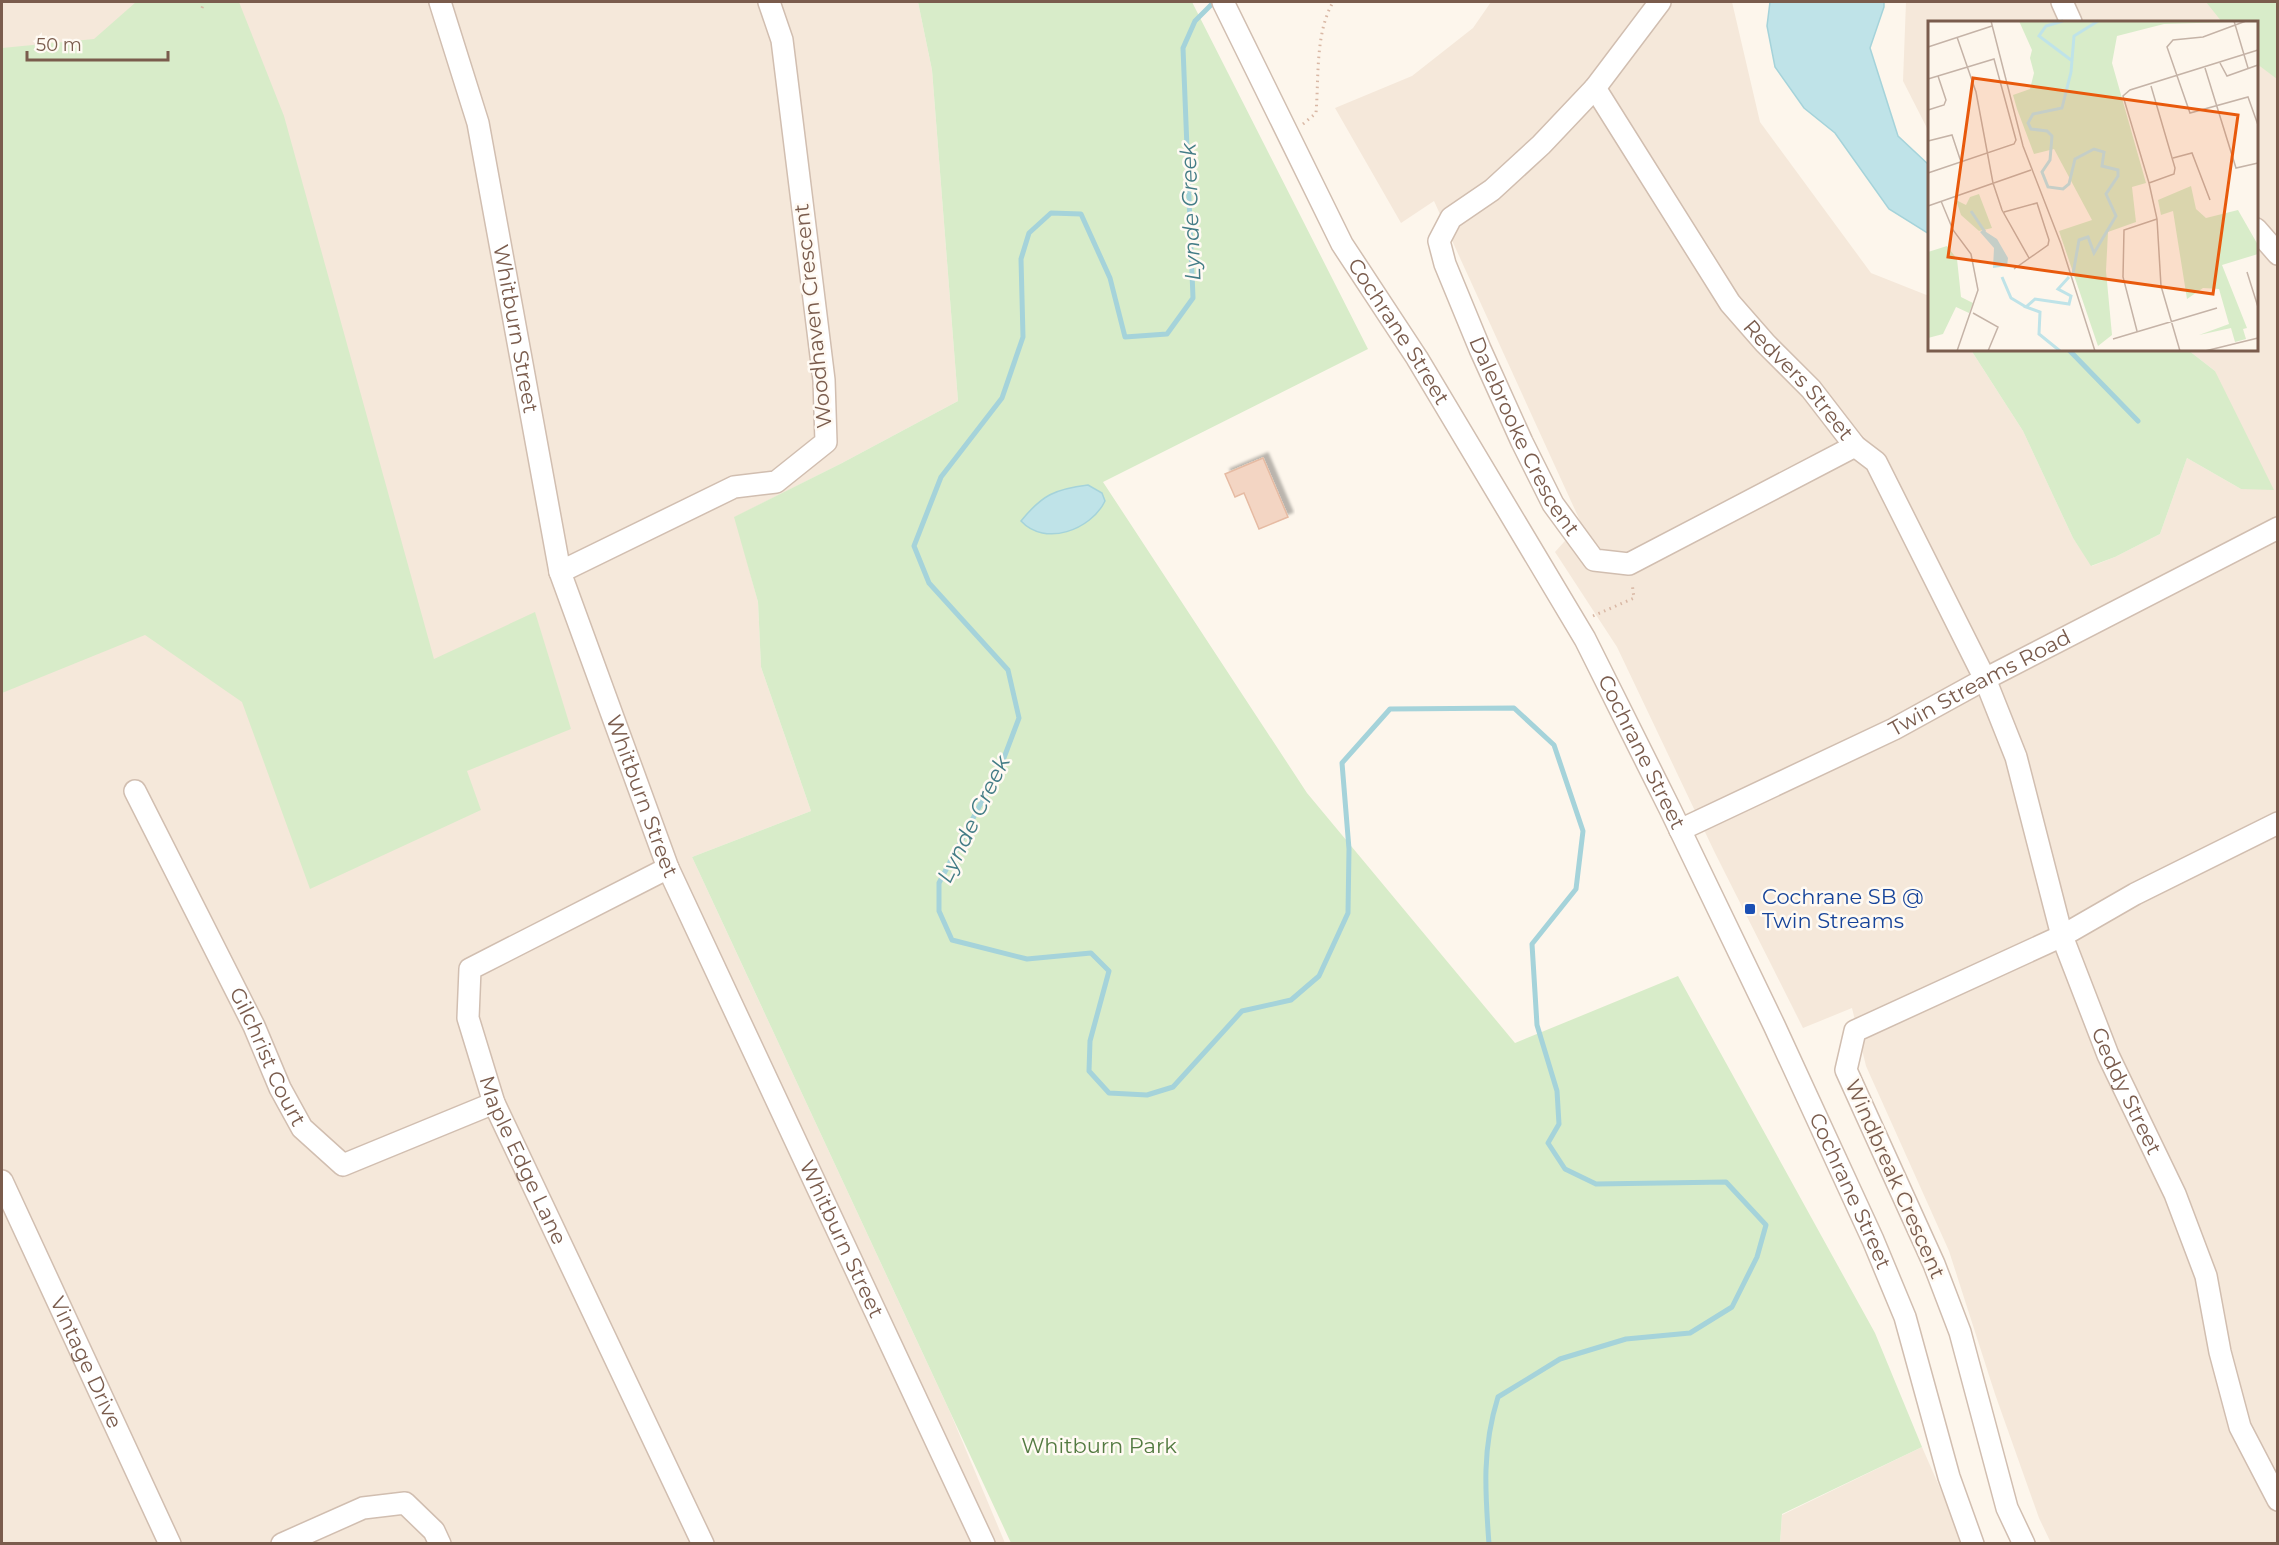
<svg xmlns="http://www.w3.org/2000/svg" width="2279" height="1545" font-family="Montserrat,sans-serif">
	<defs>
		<filter id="shadow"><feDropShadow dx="5" dy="-5" stdDeviation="1.5" flood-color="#0004"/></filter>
	</defs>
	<rect width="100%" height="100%" fill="#fdf6ec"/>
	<path fill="#f5e8da" d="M2,2H918L932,70L958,401L842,463L735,517L758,602L761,667L811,811L692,857L950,1412L1005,1543L2,1544Z
		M1491,2H1732L1760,122L1871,273L1929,296L1930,350H1971L2023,431L2073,538L2092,566L2115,557L2160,534L2187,458L2241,489L2215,371L2188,350H2256V22H1930L1929,132L1903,81L1906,2H2277V1543H2051L2039,1518L1995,1394L1949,1251L1866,1066L1852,1008L1803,1028L1715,853L1617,647L1555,552L1581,523L1434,201L1401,223L1335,108L1412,76L1473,28Z
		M1922,1447L1964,1543L1780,1544L1782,1515Z"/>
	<path fill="#d8ecc9" d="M136,2H239L284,116L434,659L535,612L571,729L467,771L481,810L310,889L242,702L145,635L2,693V48L94,39Z
		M918,2H1192L1368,349L1103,482L1307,793L1515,1043L1678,976L1875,1333L1922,1447L1782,1514L1780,1543H1011L692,857L811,811L761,667L758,602L734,517L842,463L958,401L932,70Z
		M2206,2H2277V79L2257,64L2256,22H2222Z
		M1971,350H2188L2215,371L2274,490L2241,489L2187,458L2160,534L2115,557L2091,566L2073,538L2023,431Z"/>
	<path fill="#bfe3e8" stroke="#a5d3da" stroke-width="1.5" d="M1770,2H1884V7L1870,48L1898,136L1929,165V234L1889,209L1835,133L1804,108L1775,67L1767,26Z
		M1088,485L1102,493L1105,501C1091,530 1045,547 1021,521C1042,495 1055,489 1088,485Z"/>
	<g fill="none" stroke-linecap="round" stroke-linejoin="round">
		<path stroke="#a5d3da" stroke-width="5" d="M1214,2L1195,21L1183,48L1193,298L1167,334L1125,337L1110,278L1081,214L1051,213L1029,233L1021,259L1023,337L1002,398L941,477L914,546L929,583L1008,670L1019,718L1002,763L939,883V911L952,940L1027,959L1091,953L1109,971L1090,1041L1089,1071L1109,1093L1147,1095L1173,1087L1242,1011L1291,1000L1319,976L1348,913L1349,849L1342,763L1390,709L1514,708L1554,745L1583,831L1576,889L1532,944L1537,1025L1557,1091L1559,1124L1548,1143L1565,1169L1596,1184L1726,1182L1766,1225L1757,1257L1732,1307L1690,1333L1626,1339L1560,1359L1498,1397C1482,1448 1485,1491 1489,1544
			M2069,350L2138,421"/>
	</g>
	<path fill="#f3d5c3" stroke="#e6bba3" stroke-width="1.5" filter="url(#shadow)" d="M1263,458L1288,517L1259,529L1244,493L1235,497L1225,474Z"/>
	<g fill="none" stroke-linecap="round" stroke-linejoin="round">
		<g stroke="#d1beb0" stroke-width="24">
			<g id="minor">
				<path id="s1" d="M440,2L478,123L560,572L668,868L984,1544"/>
				<path id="s2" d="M1223,2L1342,244L1417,358L1585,639L1670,809L1774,1025L1873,1240L1905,1317L1949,1477L1973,1544"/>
				<path id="s3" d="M1660,2L1595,88L1541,145L1492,190L1451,218L1439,241L1445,264L1480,349L1522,442L1553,504L1594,560L1629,564L1855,446"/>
				<path d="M2062,2L2071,22"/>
				<path id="s4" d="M1595,88L1730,303L1765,343L1811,389L1855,446L1876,462L1985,679L2016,757L2062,936L2108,1055L2175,1194L2206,1276L2220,1352L2240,1427L2278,1500"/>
				<path d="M2256,229L2278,254"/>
				<path d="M560,572L734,487L776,482L826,442L824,380L782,40L769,2"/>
				<path id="s5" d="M135,791L254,1026L280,1088L302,1128L343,1165L494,1103"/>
				<path id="s6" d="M1680,830L1894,729L1985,679L2278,528"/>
				<path id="s7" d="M668,868L470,969L468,1018L494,1103L703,1544"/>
				<path id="s8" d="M2,1181L170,1544"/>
				<path d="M282,1544L363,1508L405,1503L434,1531L440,1544"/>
				<path d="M2024,1544L2007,1508L1960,1332L1934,1264L1846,1070L1855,1031L2062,936L2135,894L2278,823"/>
			</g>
		</g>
		<path stroke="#d9b8a5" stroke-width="3" stroke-dasharray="1.5 4.5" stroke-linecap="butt" d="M202,8L204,2
			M1303,124L1316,113C1319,77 1315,34 1333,2
			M1593,616L1634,598L1632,583"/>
		<use href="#minor" stroke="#fff" stroke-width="21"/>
	</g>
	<rect fill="#1a4fb4" stroke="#fffaf3" stroke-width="2" x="1744" y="903" width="12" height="12" rx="3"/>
	<g text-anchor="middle" stroke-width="5" stroke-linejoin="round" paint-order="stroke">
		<g font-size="21" fill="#7a5c4d" stroke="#fffaf3">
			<text transform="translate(813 316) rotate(-96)" y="7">Woodhaven Crescent</text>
			<text dy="7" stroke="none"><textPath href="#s1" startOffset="336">Whitburn Street</textPath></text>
			<text dy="7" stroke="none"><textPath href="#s2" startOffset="374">Cochrane Street</textPath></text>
			<text dy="7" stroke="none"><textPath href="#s4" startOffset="357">Redvers Street</textPath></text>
			<text dy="7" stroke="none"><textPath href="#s3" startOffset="542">Dalebrooke Crescent</textPath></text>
			<text dy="7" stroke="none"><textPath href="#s6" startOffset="334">Twin Streams Road</textPath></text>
			<text dy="7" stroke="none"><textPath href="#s2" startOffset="860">Cochrane Street</textPath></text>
			<text dy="7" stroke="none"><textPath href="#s1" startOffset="822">Whitburn Street</textPath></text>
			<text dy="7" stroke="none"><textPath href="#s5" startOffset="297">Gilchrist Court</textPath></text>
			<text dy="7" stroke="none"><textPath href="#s4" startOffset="1150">Geddy Street</textPath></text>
			<text dy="7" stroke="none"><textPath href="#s7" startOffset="424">Maple Edge Lane</textPath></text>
			<text transform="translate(1895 1179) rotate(66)" y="7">Windbreak Crescent</text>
			<text dy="7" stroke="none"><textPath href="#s2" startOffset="1346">Cochrane Street</textPath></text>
			<text dy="7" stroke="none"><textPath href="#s1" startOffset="1308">Whitburn Street</textPath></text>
			<text dy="7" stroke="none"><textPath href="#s8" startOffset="200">Vintage Drive</textPath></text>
		</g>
		<g font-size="21" fill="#164399" stroke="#fffaf3" text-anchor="start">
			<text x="1762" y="904">Cochrane SB @<tspan x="1762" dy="24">Twin Streams</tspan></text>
		</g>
		<g font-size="21" fill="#537a41" stroke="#fffaf3">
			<text x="1099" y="1453">Whitburn Park</text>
		</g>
		<g font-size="22" font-style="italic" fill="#437c86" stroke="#fffaf3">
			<text transform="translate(1190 212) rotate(-92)" y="8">Lynde Creek</text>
			<text transform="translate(973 819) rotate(-64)" y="8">Lynde Creek</text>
		</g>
	</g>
	<g transform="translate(1928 21)">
		<rect width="330" height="330" fill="#fdf6ec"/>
		<path d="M91,0L302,1L236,3L189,15L184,42L218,162L204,166L208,201L180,211L178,250L184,314L170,325L131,210L164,199L126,128L106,133L89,88L85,74L102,68L106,52L102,37L104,29ZM263,165L268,188L278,197L310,189L330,224V233L294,244L319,307L315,308L318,318L307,321L303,307L271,314L301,303L291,268L275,267L259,278L245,190L233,194L230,179ZM51,173L64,207L51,210L33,194L28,179L38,184L42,176ZM19,225L29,238L33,276L45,282L41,292L28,286L15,313L0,317V231Z" fill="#d8ecc9"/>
		<path d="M55,209L69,218L80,237L79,245L65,247L66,227L52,211Z" fill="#bfe3e8"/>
		<path fill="none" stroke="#bfe3e8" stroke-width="3" d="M135,0L118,5L111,15L143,39M43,190L57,211M145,253L151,219L160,216L166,232L188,195L178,173L190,155V149L174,145L176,131L166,128L147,138L141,163L135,168L120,166L114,151L122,139L124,115L119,110L103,108L100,102L105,93L134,87L143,51L146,15L170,0M74,256L83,277L98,286M132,330L111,313L112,291L98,286L107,278L141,283L143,275L130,268L141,256"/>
		<path fill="none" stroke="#c5b3a7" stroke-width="1.5" d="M63,0L95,125L133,223L167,330M306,0L320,47M318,0L275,16L245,19L239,26L262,92L320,76L330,104M29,16L48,71L65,162L74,189L101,237M0,26L64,5M292,42L299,55L330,44M277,47L308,147L330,142M0,58L66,38L88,119L86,123L0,152M0,89L16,84L18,79L10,55M0,120L24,114L33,141M245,137L264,132L282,179M221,162L246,153L247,147L223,65M13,180L25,209L43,233L50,269L29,330M0,185L103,149M76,191L109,182L121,219L120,224L86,248M319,251L330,286M45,292L70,306L60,330M209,310L195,256L196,209L229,198M185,318L289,287M252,330L233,265L229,198L221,162L195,75L202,69L330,29M277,330L330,317"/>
		<path fill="#e8590c" fill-opacity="0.15" stroke="#e8590c" stroke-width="3" d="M45,57L310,94L285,273L20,236Z"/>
		<rect width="330" height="330" fill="none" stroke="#7a5c4d" stroke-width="3"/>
	</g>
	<rect width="2279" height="1545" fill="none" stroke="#7a5c4d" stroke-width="6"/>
	<path d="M27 51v9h141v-9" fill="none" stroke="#7a5c4d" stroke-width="3"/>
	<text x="36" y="51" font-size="18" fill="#7a5c4d" stroke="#fffaf3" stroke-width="4.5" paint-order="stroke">50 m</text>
</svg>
